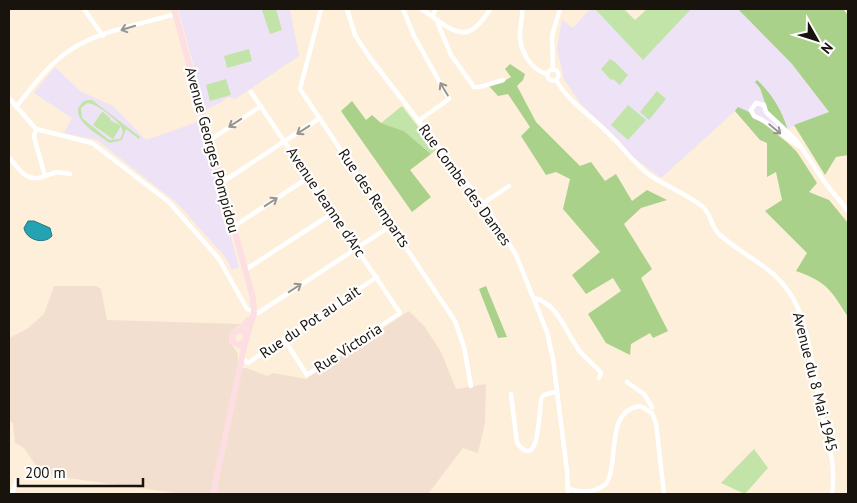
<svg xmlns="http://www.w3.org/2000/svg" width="857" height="503" font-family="'PT Sans',sans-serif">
	<rect width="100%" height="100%" fill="#fdefda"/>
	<path fill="#ede2f6" d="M178,9H290L299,56L235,99L227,97L222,102L206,110Z
		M590,9H595L643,59L691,9H738L792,64L829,112L760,140L735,111L661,178L632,156L620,141L580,103L564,79L557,49L562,19L571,27H574Z
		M55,67L80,91L113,106L146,140L200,121L239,267L232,270L226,258L177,203L97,140L64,133L72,118L34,93Z"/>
	<path fill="#f3dfcf" d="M54,286H96L101,289L107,320L241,324L230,332L229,341L238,354V368H246L267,376L273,373L306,379L409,311L425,327L441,352L456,389L486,384L485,422L478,453L463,448L428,494H182L54,476L39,470L24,448L15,443L13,423L9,421V338L27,329L44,314Z"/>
	<path fill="#c2e4a8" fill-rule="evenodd" d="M268,9H276L282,30L270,34L262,10Z
		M595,9H624L635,20L647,9H691L643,60Z
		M249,49L252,61L227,68L224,56Z
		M610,59L615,62L628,75L620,85L613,79L611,80L601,69Z
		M226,79L231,95L210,101L206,85Z
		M657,91L666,99L649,120L640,112Z
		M92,100L140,137L139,139L126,129L122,140L110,143C100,136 68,118 81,104C84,100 87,100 92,100ZM87,103C97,103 123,123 123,133L120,139L109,140L82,118L81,108Z
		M628,105L646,120L628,140L611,125Z
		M402,106L436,150L431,154L404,131L381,123Z
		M103,112L110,118V120L121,126L113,139L93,125L101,113Z
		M754,449L768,468L745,494L721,483Z"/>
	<path fill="#a9d189" d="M738,9H843L848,15V155L836,157L825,175L794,125L829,112L792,64Z
		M510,64L525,74L523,80L517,86L536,122L580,166L591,162L605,181L616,174L632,201L647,190L667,200L641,208L624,224L652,269L641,278L668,331L653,338L650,333L631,344L630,355L606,343L588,314L621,291L613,278L586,294L572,275L600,252L563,209L570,179L556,172L546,175L521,136L530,127L508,94L498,96L488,85L501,83L511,77L505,69Z
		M757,80C773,95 781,109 788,130L768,111L760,88L755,82Z
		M352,101L366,120L372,115L381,123L404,131L431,154L410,170L431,197L412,212L341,111Z
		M738,107L749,112L754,119L762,122L789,144L797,152L817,183L809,192L829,200L848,223V317C831,290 827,282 796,271L807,253L765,211L782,200L776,172L767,177V143L760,140L735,111Z
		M486,286L507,337L498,338L479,289Z"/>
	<path fill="#24a4b3" stroke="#207881" d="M28,221H34L50,228L52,236C44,245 26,240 24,228Z"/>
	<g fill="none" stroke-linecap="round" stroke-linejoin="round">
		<path stroke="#fff" stroke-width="4.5" d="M84,9L103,36
			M321,9L300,89L455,321L464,347L471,386
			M347,9L355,35L370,58L490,213L516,255L547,332L553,359L567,471L568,494
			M403,9L414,36L449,99L418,121
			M421,9C451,28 466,50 490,9
			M522,9C523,17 520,25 520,33C519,50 531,70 547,74
			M432,16L436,9
			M438,20V24L451,55L474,87H480L503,80
			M547.5 75a5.5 5.5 0 1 1 11 0a5.5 5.5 0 1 1-11 0Z
			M553,70L552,36L560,9
			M556,80C569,103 593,117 611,136C625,150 635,165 651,176C668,187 687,194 703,207C712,215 711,228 720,235C750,261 778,267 797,306C808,330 815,376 819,402C825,436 837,459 832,494
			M251,92L400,313L307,375L284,339
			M9,98L36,129L92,143L169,202L219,259L247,309L258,313L392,225
			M16,107C32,87 48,65 69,51C96,31 143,24 175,14
			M210,140L261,106
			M801,147C784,139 771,122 754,116L751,110L756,103L764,105L766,112L797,141L826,184L848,211
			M9,157C19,170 28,184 45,176L34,137L36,129
			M45,176L57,172L70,174
			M221,183L320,118
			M482,204L509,186
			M233,227L309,177
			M245,270L333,213
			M534,298C557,303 565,330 577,347C583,357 594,364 601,373L599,378
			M243,359L248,363L377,277
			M627,382L644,394L652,407
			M511,394L517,443C542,475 538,401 542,397C545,393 552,393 557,392
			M568,489C582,493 594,493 606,484C620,462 604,411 640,406L652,413L656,423L664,494
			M12,494L17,480"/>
		<path stroke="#fddee2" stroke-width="6" d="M174,9L253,298L254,313L247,336
			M240,330L245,332L247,339L239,345L233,342L232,334L240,330L248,320
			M213,494L245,343"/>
	</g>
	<defs><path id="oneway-shaft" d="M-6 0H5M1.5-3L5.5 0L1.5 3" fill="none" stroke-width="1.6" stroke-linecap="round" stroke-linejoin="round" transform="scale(1.25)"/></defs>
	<g stroke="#979592">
		<use href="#oneway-shaft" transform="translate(128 28) rotate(163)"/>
		<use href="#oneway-shaft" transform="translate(444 89) rotate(-121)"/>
		<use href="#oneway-shaft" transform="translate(235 123) rotate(147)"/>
		<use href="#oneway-shaft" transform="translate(775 129) rotate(40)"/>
		<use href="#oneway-shaft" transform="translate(303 130) rotate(147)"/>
		<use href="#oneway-shaft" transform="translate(271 202) rotate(-33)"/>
		<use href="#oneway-shaft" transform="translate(295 288) rotate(-33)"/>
	</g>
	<g text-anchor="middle" stroke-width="4.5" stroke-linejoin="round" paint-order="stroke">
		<g font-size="15" fill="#18130c" stroke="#fefefe">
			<text transform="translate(212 150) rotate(75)" y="5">Avenue Georges Pompidou</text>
			<text transform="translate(465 185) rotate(54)" y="5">Rue Combe des Dames</text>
			<text transform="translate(374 198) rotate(56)" y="5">Rue des Remparts</text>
			<text transform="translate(326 202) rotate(56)" y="5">Avenue Jeanne d'Arc</text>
			<text transform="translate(310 322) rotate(-34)" y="5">Rue du Pot au Lait</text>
			<text transform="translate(348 348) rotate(-33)" y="5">Rue Victoria</text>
			<text transform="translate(815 382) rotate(76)" y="5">Avenue du 8 Mai 1945</text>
		</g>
	</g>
	<rect width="857" height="503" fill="none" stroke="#18130c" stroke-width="20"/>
	<g transform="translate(817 40) rotate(129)" stroke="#fefefe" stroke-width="4" paint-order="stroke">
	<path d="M0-4L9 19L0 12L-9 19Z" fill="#18130c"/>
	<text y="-8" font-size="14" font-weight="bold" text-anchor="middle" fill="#18130c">N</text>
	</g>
	<path d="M18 478v8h125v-8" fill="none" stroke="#18130c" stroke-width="2.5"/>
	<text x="25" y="478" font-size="15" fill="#18130c" stroke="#fefefe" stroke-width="4" paint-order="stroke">200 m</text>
</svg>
